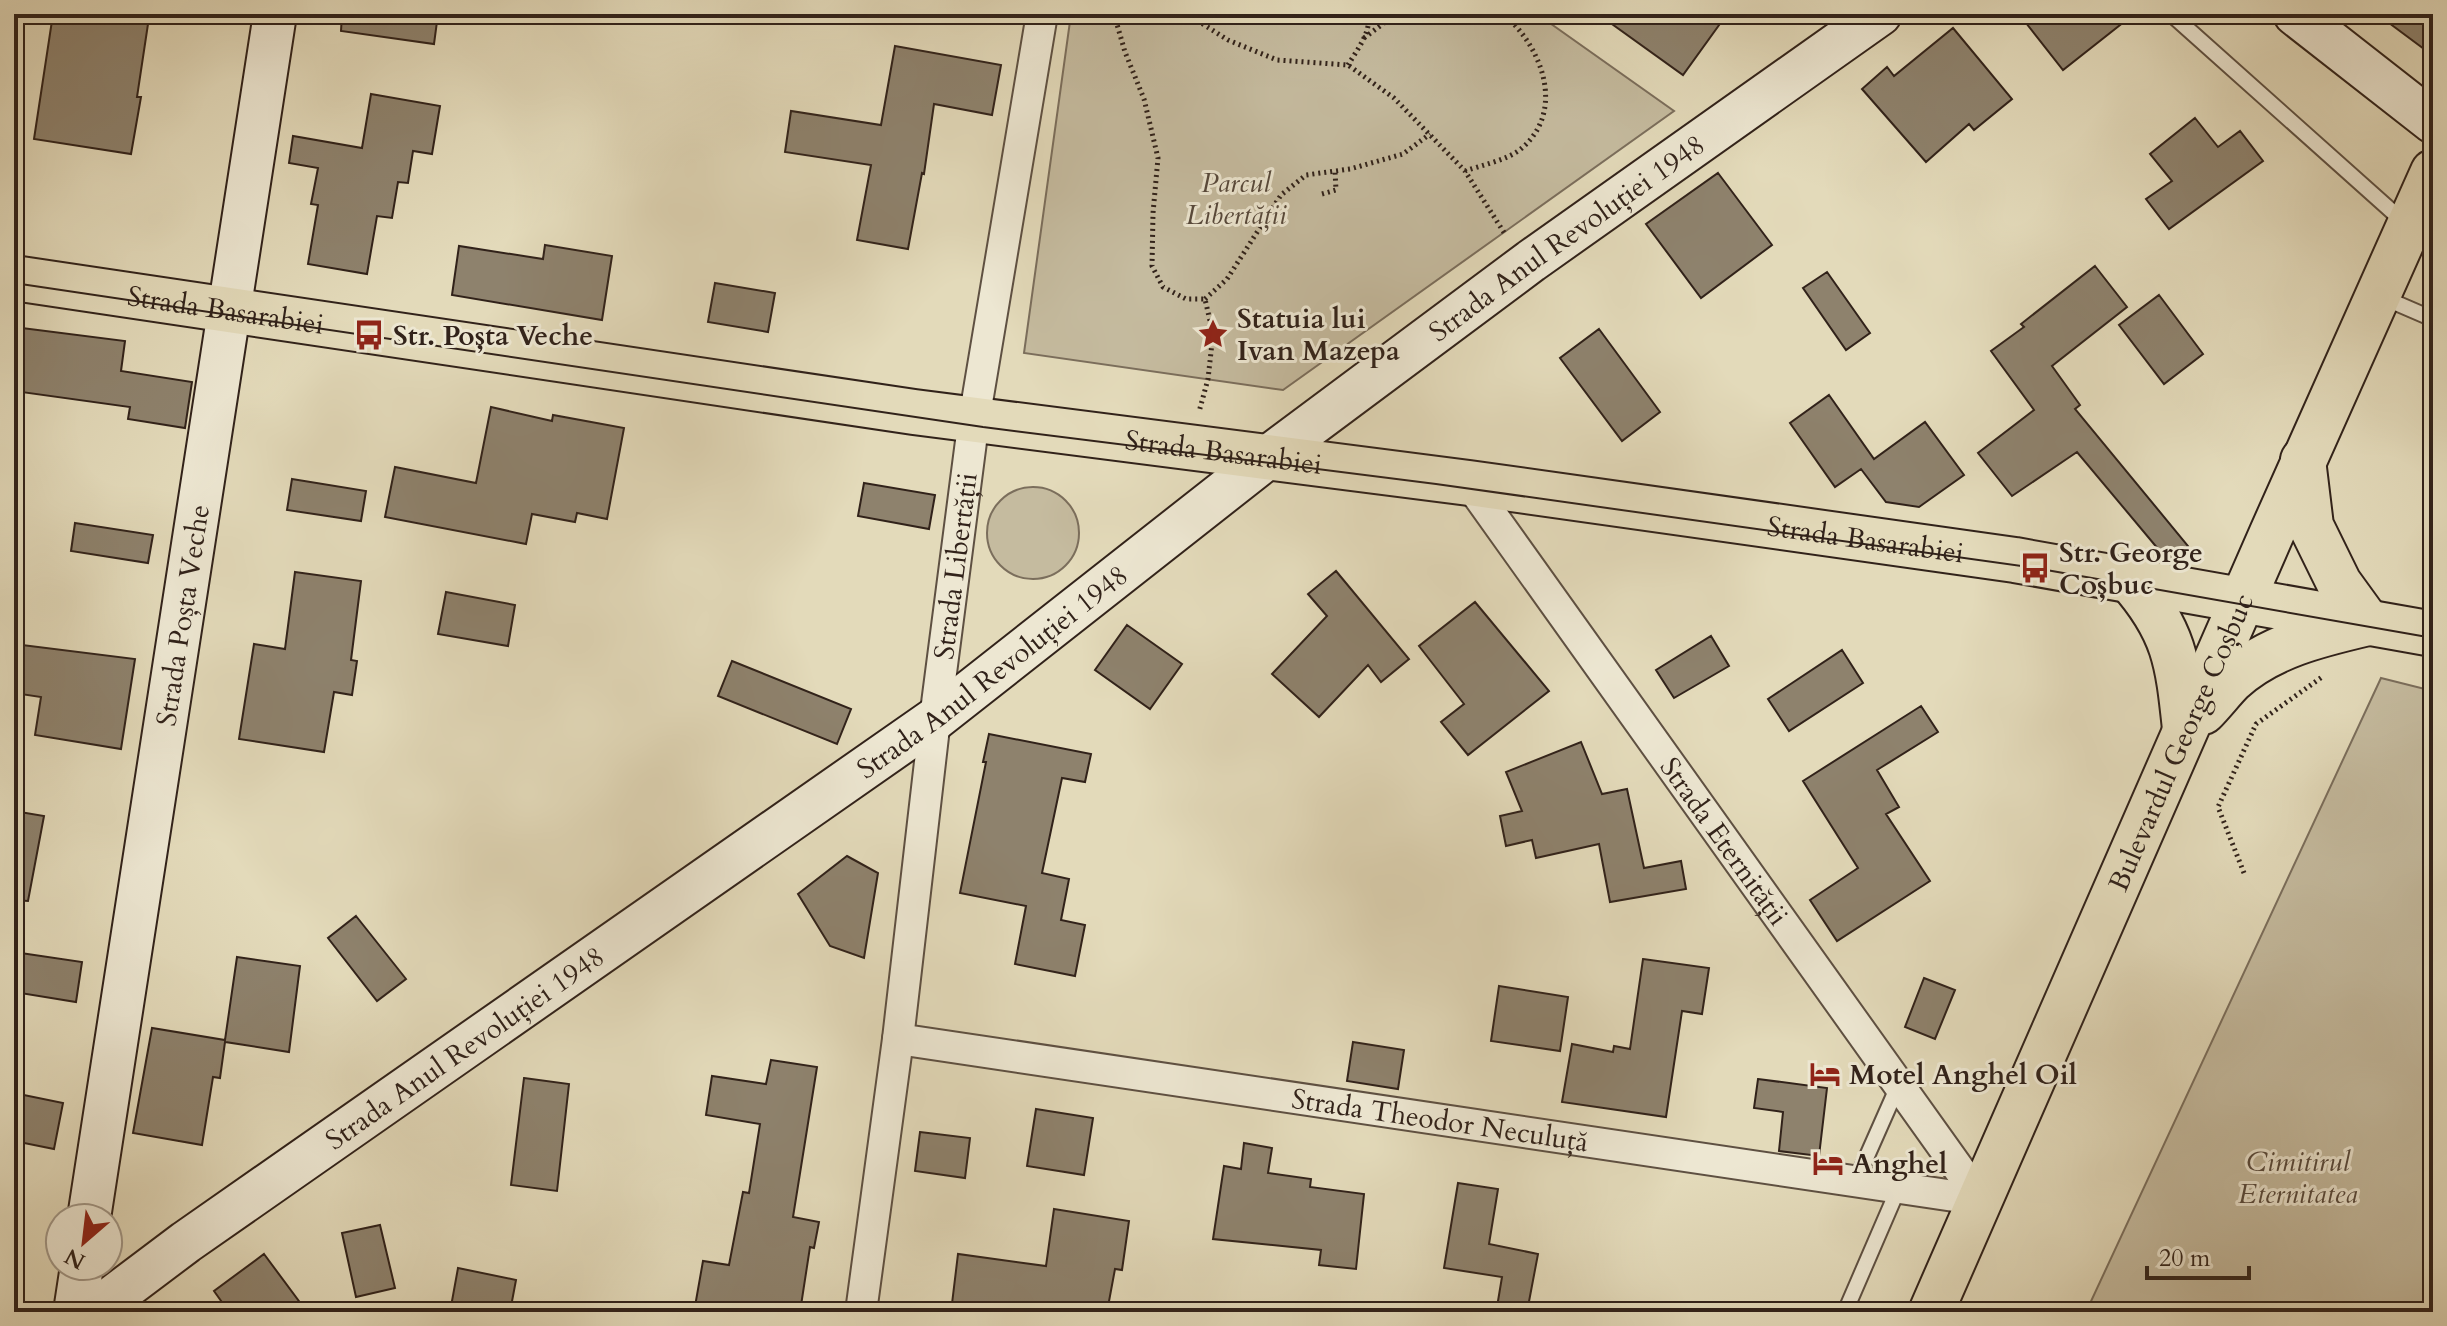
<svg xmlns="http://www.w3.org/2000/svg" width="2447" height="1326" font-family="Cardo,serif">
	<rect width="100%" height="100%" fill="#e3daba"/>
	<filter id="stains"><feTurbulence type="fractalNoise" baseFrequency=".0025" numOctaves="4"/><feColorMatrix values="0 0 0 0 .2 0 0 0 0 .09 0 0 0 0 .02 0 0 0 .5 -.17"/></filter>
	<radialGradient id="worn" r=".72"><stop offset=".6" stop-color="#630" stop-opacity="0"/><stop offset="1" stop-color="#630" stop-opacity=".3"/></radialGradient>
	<path fill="#c5bb9f" stroke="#7b6e5c" stroke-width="2" d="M1071,14H1537L1674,111L1283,390L1024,353Z
		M987 533a46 46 0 1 1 92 0a46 46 0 1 1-92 0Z
		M2381,678L2433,691V1312H2086Z"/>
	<path fill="#8e826d" stroke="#31221a" stroke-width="2" d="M53,14H120L119,19L148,24L137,97H141L131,154L34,139Z
		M342,14H438L434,44L341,31Z
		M1598,14H1727L1683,75Z
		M2019,14H2134L2063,70Z
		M2377,14H2433V29L2424,49Z
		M1953,28L2012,99L1974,130L1969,124L1926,162L1862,89L1887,67L1894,76Z
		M895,46L1001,65L992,115L934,104L924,174L922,173L908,249L857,240L871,165L785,152L791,111L881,125Z
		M371,94L440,106L432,154L413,151L408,183L398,182L392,218L377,216L367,274L308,264L318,205L311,204L318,168L289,163L293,136L362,148Z
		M2195,118L2218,147L2240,131L2263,161L2169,229L2146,199L2172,181L2150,154Z
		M1718,173L1772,245L1701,298L1646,224Z
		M545,245L612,256L602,320L452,295L459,246L543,259Z
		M2095,266L2127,307L2052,366L2080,405L2075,409L2188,546L2169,562L2077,452L2012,496L1978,453L2034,410L1991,351L2024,327L2021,324Z
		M1827,272L1870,333L1846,350L1803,288Z
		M715,283L775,293L768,332L708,322Z
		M2159,295L2203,354L2164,384L2119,325Z
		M14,327L125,341L121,371L192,382L185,428L128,419L130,407L14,391Z
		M1599,329L1660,412L1622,441L1560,358Z
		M1829,395L1874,459L1925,422L1964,475L1919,507L1886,502L1861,469L1835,487L1790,423Z
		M491,407L552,421L553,415L624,428L607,519L577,513L575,522L532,514L526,544L385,517L395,467L476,483Z
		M292,479L366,491L361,521L287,510Z
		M864,483L935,495L929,529L858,516Z
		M75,523L153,535L148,563L71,551Z
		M1336,571L1409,659L1381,682L1368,665L1319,717L1272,674L1327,616L1308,594Z
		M295,572L361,581L351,660L357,661L352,695L334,692L324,752L239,739L254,644L285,649Z
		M446,592L515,605L508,646L438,634Z
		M1475,602L1549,691L1468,755L1441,722L1464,704L1419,646Z
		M1127,625L1182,664L1150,709L1095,670Z
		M1711,636L1729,666L1674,698L1656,670Z
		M14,644L135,659L121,749L35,735L41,697L14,693Z
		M1842,650L1863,683L1789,731L1768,699Z
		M732,661L851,709L837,744L718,696Z
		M1921,706L1938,732L1877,770L1899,807L1886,814L1930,881L1837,941L1810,900L1858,868L1803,781Z
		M989,734L1091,754L1085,782L1062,778L1042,873L1069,879L1061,920L1085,925L1075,976L1015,964L1026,906L960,893L986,762H983Z
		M1581,742L1602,794L1627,789L1644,868L1681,861L1686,889L1610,902L1599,844L1536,858L1532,840L1506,846L1500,816L1522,811L1506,772Z
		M14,811L44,816L28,901L14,900Z
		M847,856L878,873L864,958L830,946L798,894Z
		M356,916L406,979L377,1001L328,938Z
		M14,952L82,962L76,1002L14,992Z
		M237,957L300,966L289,1052L225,1042L220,1078L213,1077L202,1145L133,1133L152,1028L225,1040Z
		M1643,959L1709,968L1702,1014L1682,1011L1666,1117L1562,1102L1572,1044L1613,1052L1614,1046L1630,1049Z
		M1924,978L1955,990L1935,1039L1905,1027Z
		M1499,986L1568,997L1560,1051L1491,1041Z
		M1353,1042L1404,1050L1398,1089L1347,1081Z
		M771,1060L817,1067L793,1217L819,1222L814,1248L810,1247L800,1312H694L703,1261L729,1265L743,1192L749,1193L760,1124L706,1115L712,1076L766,1084Z
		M524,1078L569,1084L557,1191L511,1185Z
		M1758,1079L1827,1088L1819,1156L1779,1151L1783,1112L1754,1108Z
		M14,1093L63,1103L54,1149L14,1141Z
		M1036,1109L1093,1118L1084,1175L1027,1166Z
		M920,1132L970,1138L965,1178L915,1171Z
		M1244,1143L1272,1148L1268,1173L1311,1179L1310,1187L1364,1194L1356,1269L1319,1265L1321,1250L1213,1239L1224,1166L1241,1169Z
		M1458,1183L1498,1189L1489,1244L1538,1254L1527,1312L1497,1307L1502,1277L1444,1268Z
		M1054,1209L1129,1221L1122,1270L1115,1269L1107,1312H951L958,1254L1046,1266Z
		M380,1225L395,1288L356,1297L342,1233Z
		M264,1254L307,1312H229L214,1291Z
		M458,1268L516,1280L510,1312H450Z"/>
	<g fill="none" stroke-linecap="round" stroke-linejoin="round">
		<g stroke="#5e5042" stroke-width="18">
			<path id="lane" d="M2171,14L2405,223
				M2382,297L2433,319
				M2432,397L2433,395
				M1856,1181L1898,1086
				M1845,1312L1899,1187"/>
		</g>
		<g stroke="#5e5042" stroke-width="34">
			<g id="street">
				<path id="s1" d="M1469,483L1981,1200"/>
				<path id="s2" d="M898,1039L1981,1200"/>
				<path id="s3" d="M861,1312L898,1039L935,719L973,426L1042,14"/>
			</g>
		</g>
		<g stroke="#31221a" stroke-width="46">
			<g id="secondary">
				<path d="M2295,14L2433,122"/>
				<path id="s4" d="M89,1218L275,14"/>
				<path d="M75,1312L82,1266"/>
				<path id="s5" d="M93,1312L186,1242L935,719L1272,454L1531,261L1880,14"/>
			</g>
		</g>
		<g stroke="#31221a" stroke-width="48">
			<g id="primary">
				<path id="s6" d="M14,278L914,412L1469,483L2015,560L2433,634"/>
				<path d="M2129,579C2175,631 2178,663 2185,729"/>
				<path d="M2203,712C2213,702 2222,690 2232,680C2269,646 2321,634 2368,623L2339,583L2311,526L2303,460"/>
				<path id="s7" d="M1931,1312L2271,535L2433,172"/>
			</g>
		</g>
		<path stroke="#31221a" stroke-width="5" stroke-dasharray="2 4" stroke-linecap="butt" d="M1114,14L1125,52L1144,99L1158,158L1153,213L1152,266L1163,287L1186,299H1205L1213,334L1208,379L1199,412
			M1187,14L1228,40L1277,60L1348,65L1394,98L1465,171L1505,234
			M1364,38L1396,14
			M1348,65C1357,50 1372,31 1368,14
			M1465,171C1482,165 1508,160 1522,148C1566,110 1542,46 1503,14
			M1322,194L1336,190L1335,171
			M1205,299L1227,279L1281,195L1306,175L1350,169L1403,154L1430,134
			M2244,873L2218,807L2256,724L2322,677"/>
		<use href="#lane" stroke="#ede7d2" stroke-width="14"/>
		<use href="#street" stroke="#ede7d2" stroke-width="30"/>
		<use href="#secondary" stroke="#ede7d2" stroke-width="42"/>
		<use href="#primary" stroke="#e3daba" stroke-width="44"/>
		<path stroke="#31221a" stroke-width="2" d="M14,283L983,427L1436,484L2035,568L2433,638"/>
	</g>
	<defs>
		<g id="sight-bare" transform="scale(2.4)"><path d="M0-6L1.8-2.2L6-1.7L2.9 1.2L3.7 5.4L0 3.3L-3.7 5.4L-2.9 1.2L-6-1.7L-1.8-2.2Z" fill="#8f2418" stroke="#ede7d2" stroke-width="2.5" paint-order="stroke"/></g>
		<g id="bus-bare" transform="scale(2.4)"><path d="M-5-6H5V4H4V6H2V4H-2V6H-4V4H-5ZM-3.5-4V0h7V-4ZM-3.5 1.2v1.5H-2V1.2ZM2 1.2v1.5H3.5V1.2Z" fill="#8f2418" stroke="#ede7d2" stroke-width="2.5" paint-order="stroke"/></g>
		<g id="hotel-bare" transform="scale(2.4)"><path d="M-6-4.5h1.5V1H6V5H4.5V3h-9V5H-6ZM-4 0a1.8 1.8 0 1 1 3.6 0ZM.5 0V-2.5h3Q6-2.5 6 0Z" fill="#8f2418" stroke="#ede7d2" stroke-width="2.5" paint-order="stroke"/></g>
	</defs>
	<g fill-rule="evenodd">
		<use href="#sight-bare" x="1213" y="334"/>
		<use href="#bus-bare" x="369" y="335"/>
		<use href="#bus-bare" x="2035" y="568"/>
		<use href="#hotel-bare" x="1825" y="1074"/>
		<use href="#hotel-bare" x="1828" y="1163"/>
	</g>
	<g text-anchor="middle" stroke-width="6" stroke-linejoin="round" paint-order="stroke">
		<g font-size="28" font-style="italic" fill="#56483b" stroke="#ede7d2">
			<text x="1236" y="192">Parcul<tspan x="1236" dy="32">Libertății</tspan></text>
			<text x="2298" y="1171">Cimitirul<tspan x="2298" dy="32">Eternitatea</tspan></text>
		</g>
		<g font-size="28" fill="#31221a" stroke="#ede7d2">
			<text dy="10" stroke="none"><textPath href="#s5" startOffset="1824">Strada Anul Revoluției 1948</textPath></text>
			<text dy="10" stroke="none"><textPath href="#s6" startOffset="214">Strada Basarabiei</textPath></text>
			<text dy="10" stroke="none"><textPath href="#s6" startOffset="1222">Strada Basarabiei</textPath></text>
			<text dy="10" stroke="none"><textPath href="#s6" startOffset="1870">Strada Basarabiei</textPath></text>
			<text dy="10" stroke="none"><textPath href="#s3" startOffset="752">Strada Libertății</textPath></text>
			<text dy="10" stroke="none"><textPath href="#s4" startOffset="610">Strada Poșta Veche</textPath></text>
			<text dy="10" stroke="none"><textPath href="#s5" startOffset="1104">Strada Anul Revoluției 1948</textPath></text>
			<text dy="10" stroke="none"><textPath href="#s7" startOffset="622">Bulevardul George Coșbuc</textPath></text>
			<text dy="10" stroke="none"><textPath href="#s1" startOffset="440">Strada Eternității</textPath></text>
			<text dy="10" stroke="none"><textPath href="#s5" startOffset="456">Strada Anul Revoluției 1948</textPath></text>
			<text dy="10" stroke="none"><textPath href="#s2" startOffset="548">Strada Theodor Neculuță</textPath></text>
		</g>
		<g font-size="28" font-weight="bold" fill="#31221a" stroke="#ede7d2" text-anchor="start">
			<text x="1237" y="328">Statuia lui<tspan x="1237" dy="32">Ivan Mazepa</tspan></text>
			<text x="393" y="345">Str. Poșta Veche</text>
			<text x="2059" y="562">Str. George<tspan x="2059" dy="32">Coșbuc</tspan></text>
			<text x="1849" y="1084">Motel Anghel Oil</text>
			<text x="1852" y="1173">Anghel</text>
		</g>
	</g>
	<rect width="2447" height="1326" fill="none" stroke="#e3daba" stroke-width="48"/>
	<rect x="16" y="16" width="2415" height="1294" fill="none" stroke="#31221a" stroke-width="4"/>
	<rect x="24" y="24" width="2399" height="1278" fill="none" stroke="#31221a" stroke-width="2"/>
	<g transform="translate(84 1242) rotate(208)"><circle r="38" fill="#ede7d2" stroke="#a29888" stroke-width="2"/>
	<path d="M0-6L14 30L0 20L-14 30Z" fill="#8f2418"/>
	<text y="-12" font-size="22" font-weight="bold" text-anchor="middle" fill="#31221a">N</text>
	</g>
	<path d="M2147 1266v12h102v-12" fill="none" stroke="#31221a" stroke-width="4"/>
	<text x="2159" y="1266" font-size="24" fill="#31221a" stroke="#ede7d2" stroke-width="6" paint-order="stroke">20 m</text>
	<rect width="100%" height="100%" filter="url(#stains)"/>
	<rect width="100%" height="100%" fill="url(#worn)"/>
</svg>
